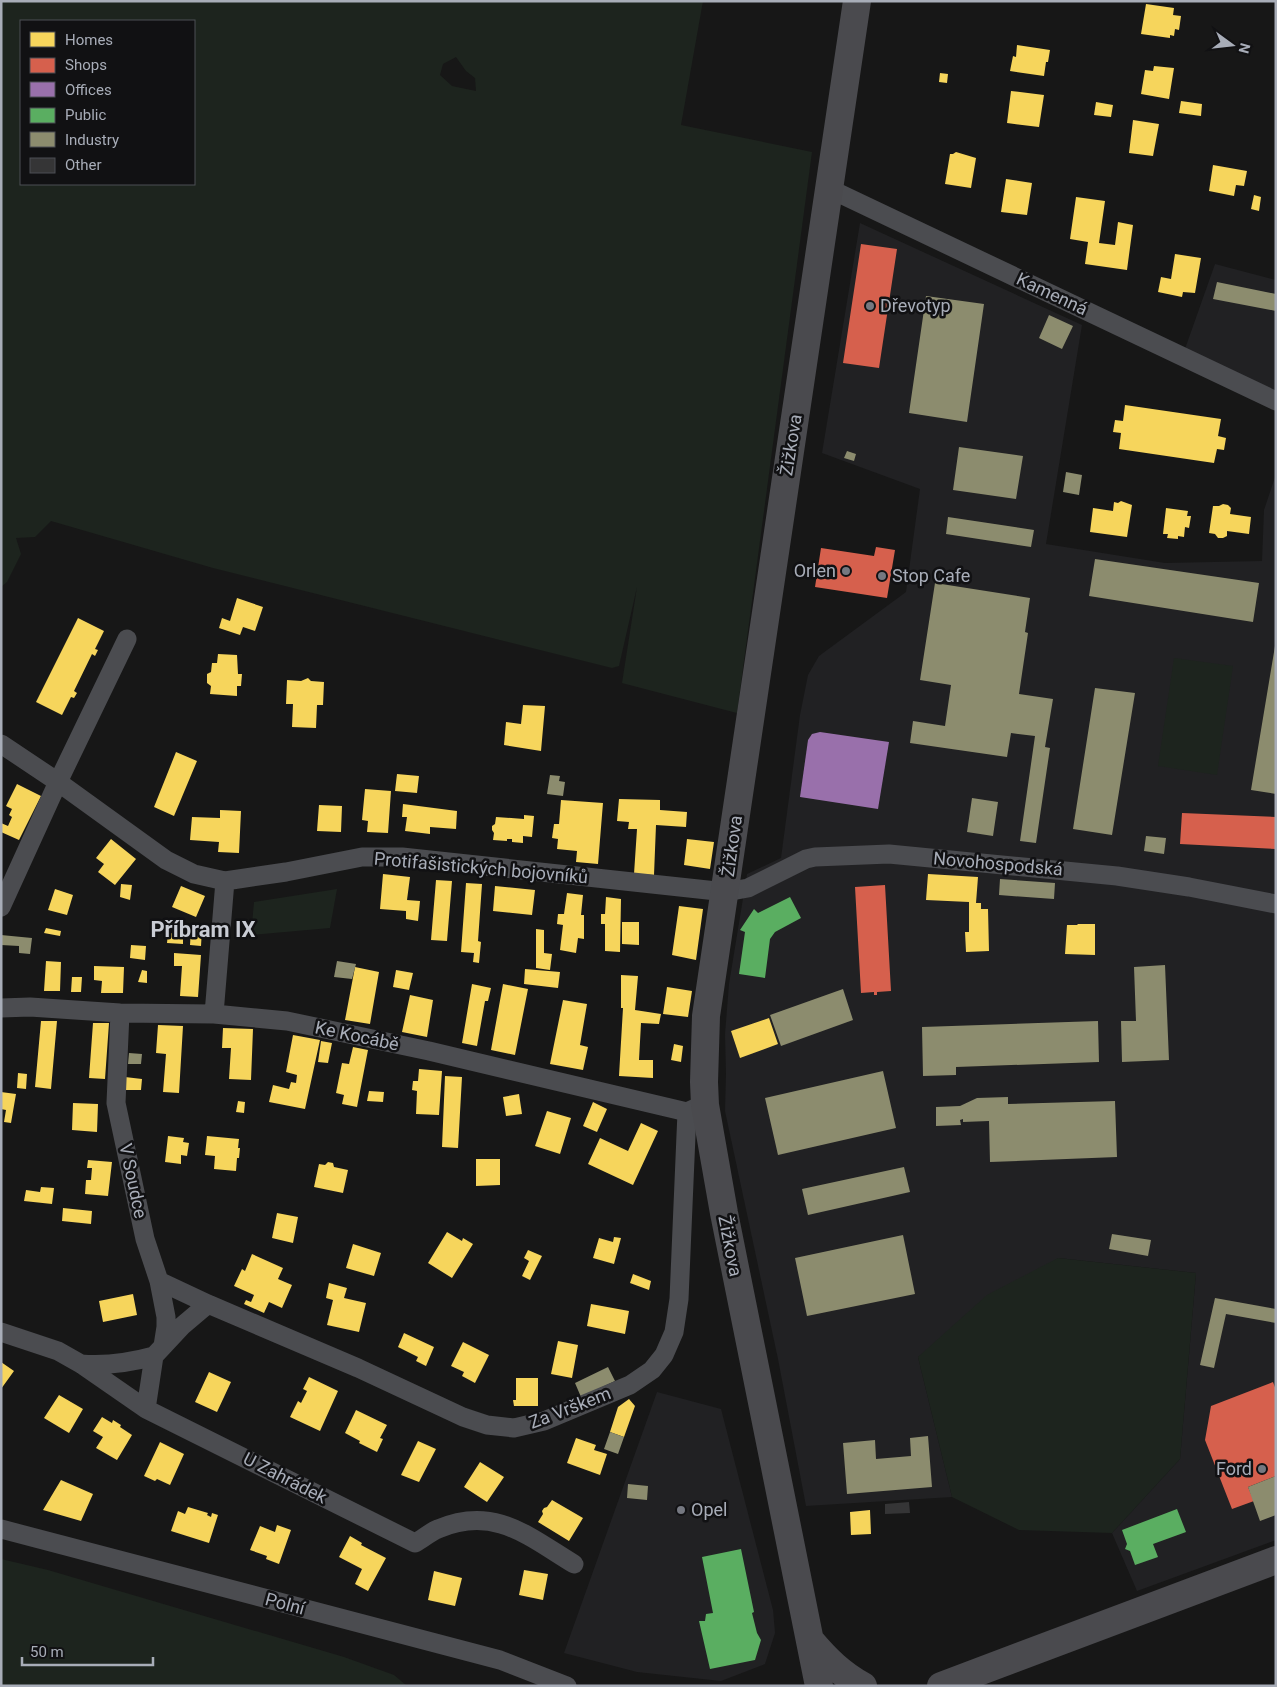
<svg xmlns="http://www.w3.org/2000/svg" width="1277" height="1687" font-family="Roboto,sans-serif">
	<rect width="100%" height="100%" fill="#171717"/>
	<path fill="#212123" d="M860,223L1082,325L1046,544L1165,563L1262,561L1264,510L1276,474V1540L1137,1591L1112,1533L1180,1459L1196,1273L1058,1258L918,1357L952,1497L806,1506L778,1359L725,1111L726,1074L725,1034L729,984L747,874L781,858L800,715L808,675L819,656L906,592L920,489L822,453Z
		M1215,264L1276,280V407L1180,363Z
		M657,1392L721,1409L773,1610L775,1633L765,1664L721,1681L637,1672L564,1653Z"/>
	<path fill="#1d241e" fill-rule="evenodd" d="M1,1H703L681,125L812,152L737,713L622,683L637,587L619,666L612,668L213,568L51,521L35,537L16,538L21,554L7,582L1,587ZM21,21H194V184H21ZM456,57L466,71L475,78L476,91L452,86L440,75L443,64Z
		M1174,658L1233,666L1217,775L1158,766Z
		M337,889L330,928L251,935L254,902Z
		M1058,1258L1196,1273L1180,1459L1112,1533L1019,1530L952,1497L918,1357L987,1295Z
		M1,1559L48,1570L344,1657L394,1675L407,1686H1Z"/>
	<path fill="#f6d55c" d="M1146,4L1174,8L1173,15L1181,16L1179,30L1175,29L1174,36L1170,35V38L1141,34Z
		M1017,45L1050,50L1048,62H1046L1044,76L1010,71L1013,56L1016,57Z
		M1154,66L1174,68L1169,99L1141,94L1145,70L1153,71Z
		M940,73L948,74L947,83L939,82Z
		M1011,91L1044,95L1039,127L1007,123Z
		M1181,101L1202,104L1201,116L1179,113Z
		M1096,102L1113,105L1111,117L1094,115Z
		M1133,120L1159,124L1153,156L1129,153Z
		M956,152L976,158L971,188L945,184L950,154H953Z
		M1213,165L1247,171L1244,186L1236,185L1234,196L1209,191Z
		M1006,179L1032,183L1027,215L1001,212Z
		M1254,195L1261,197L1259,211L1251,209Z
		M1076,197L1105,201L1099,243L1115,245L1118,222L1133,225L1127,270L1085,264L1088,242L1070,239Z
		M1175,254L1201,258L1195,293L1183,292L1182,297L1158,292L1161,277L1171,279Z
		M1125,405L1221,419L1218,436L1226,438L1224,450L1217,449L1214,463L1119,449L1121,433L1113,432L1115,420L1123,421Z
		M1121,501L1132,505L1127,537L1090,532L1093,508L1113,511L1114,502L1118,503Z
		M1223,504L1228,505L1231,508L1230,514L1251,517L1249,534L1227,531V536L1223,538H1218L1215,534L1209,533L1213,506H1219Z
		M1166,508L1188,511L1187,516H1191L1189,528L1185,527L1184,537L1178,536V539L1167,538L1168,534H1163Z
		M237,598L263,607L255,631L243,627L240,635L219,628L222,618L230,621Z
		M78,618L104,631L95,649L98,650L95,656L92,654L74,691L77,693L74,698L71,697L62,715L36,702Z
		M218,654L237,655L238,674H242L241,686H237V696L210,694L211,686L207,683V674L211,672L212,663H217Z
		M308,678L311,681L324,682L323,705H317L316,728L292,727L293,704H286L287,680L301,681Z
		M523,705L545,706L541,751L504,745L506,722L521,724Z
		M176,752L197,761L174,816L154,807Z
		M397,774L419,776L417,793L395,791Z
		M17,784L41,796L19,840L1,832V823L8,826L12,817L9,815L12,809L6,806Z
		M365,789L391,791L388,833L367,832L368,821L362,820Z
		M619,799L660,800V810L687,812L686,827L656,825L654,875L634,874L637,829H628L629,822L617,821Z
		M561,800L603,803L598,864L576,862L577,851L557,849L558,839L552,838L554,824H559Z
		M403,804L457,811L456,829L430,827V834L405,831L407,817H402Z
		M319,805L342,806L341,832L317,831Z
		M220,810L241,811L239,853L218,852L219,842L190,840L192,817L220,818Z
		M524,815L534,816L532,837L523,836V843L512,842V839H507V841L493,840L494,833L492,830V826L495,824L496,817L524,819Z
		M111,839L136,859L115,885L98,872L104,864L96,858Z
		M687,839L714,842L710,869L684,865Z
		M383,874L410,877L407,900L420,901L418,921L406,919V911L380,909Z
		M928,874L978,877L976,903H981V909H988L989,951L966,952L965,932H969V902L926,900Z
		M436,880L452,881L447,941L431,940Z
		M466,883L482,884L478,941L481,942L479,963L473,962L474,953L461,952Z
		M121,884L132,885L130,900L120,897Z
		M181,886L205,896L196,917L172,907Z
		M495,886L535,890L532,915L493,911Z
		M55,889L73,895L67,915L48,910Z
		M567,893L583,895L581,915H584V939L578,938L576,953L560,950L563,925L557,924L558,914H564Z
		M606,897L621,899L620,952L605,951V924H601V914H605Z
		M679,906L703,909L696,960L672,955Z
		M622,922H639V945L622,944Z
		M1078,924H1095V955L1065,954L1067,925H1077Z
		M46,928L61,931L60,936L44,933Z
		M191,929H202L201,946L190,945Z
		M536,929L544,930V953L552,954L550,970L536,968Z
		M168,933L183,934V944L167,943Z
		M131,945L146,946L145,960L130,958Z
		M174,953L201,955L198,997L180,996L182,966H174Z
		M46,961L61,962L60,991H44Z
		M94,966L124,967L123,993H101L102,981L94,980Z
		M355,967L379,972L370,1024L345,1020Z
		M525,969L560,972L558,988L524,984Z
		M142,970L147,971V983L138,982Z
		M396,970L413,973L409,990L393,987Z
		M621,975L638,976L635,1010L661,1014L659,1024L641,1023L639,1060H653V1078L619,1076L623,1008H621Z
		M72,977H82L81,992H71Z
		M472,984L491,988L488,1001H485L477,1046L462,1043Z
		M503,984L528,989L515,1055L491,1050Z
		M667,987L692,991L688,1017L663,1014Z
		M410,995L433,1000L427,1037L402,1032Z
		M563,1000L587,1004L580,1045L588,1047L583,1070L550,1064Z
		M769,1018L778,1044L740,1058L731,1031Z
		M41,1021H57L51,1089L35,1087Z
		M93,1023H109L105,1079L89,1078Z
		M158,1025L183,1026L179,1093L163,1092L166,1054L156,1053Z
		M223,1028L253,1029L251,1080L229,1079L231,1048H222Z
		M293,1035L320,1040L305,1109L269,1102L273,1085L289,1089L291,1082L296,1083L297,1075L286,1072Z
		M321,1041L332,1043L328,1063L318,1062Z
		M674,1044L683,1046L681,1062L671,1060Z
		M353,1047L368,1050L357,1107L342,1104L344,1095L336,1093L342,1063L349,1064Z
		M419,1069L442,1071L439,1115L416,1114L417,1091L412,1090L413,1081H418Z
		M18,1073L27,1074L26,1089L17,1088Z
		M445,1076L462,1077L458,1148L442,1147Z
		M125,1077L142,1079L141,1090H124Z
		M369,1091L384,1092L383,1102L367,1101Z
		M1,1092L16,1094L11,1123L4,1122L6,1110L1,1109Z
		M519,1094L522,1114L506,1116L503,1097Z
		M238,1101L245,1102L244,1113L236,1112Z
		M593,1102L607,1109L597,1132L583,1126Z
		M73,1103L98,1104L97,1132L72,1130Z
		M547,1111L571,1118L560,1154L535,1146Z
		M641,1123L658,1131L633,1185L588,1164L600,1138L628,1151Z
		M168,1136L184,1138L183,1142L189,1143L187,1156L181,1155V1164L165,1162Z
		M207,1136L239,1139L238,1148H240L239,1158H237L236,1171L214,1169L215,1156L205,1155Z
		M476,1159H500V1185L476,1186Z
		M88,1160L112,1162L108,1196L85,1194L86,1180H91L92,1168H87Z
		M328,1162L333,1163L334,1167L348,1170L343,1193L314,1187L319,1164L325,1165Z
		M41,1187L54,1188L52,1204L24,1201L26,1190L40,1192Z
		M63,1208L92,1211L91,1224L62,1221Z
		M277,1213L298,1217L293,1243L272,1238Z
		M447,1232L462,1241L463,1238L473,1244L452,1278L428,1263Z
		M614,1237L621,1238L614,1264L593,1258L599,1238L613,1242Z
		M353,1244L381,1253L374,1276L346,1268Z
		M528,1250L542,1256L530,1280L522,1276L529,1261L524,1258Z
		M252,1254L283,1268L278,1279L292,1285L282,1308L269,1302L264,1313L244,1304L246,1300L251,1302L254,1295L234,1286L242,1269L245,1271Z
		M633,1274L651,1281L649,1290L630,1283Z
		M329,1283L347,1288L344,1298L366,1303L359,1332L327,1325L333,1300L326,1298Z
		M133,1294L137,1315L103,1322L99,1301Z
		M591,1304L629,1311L625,1334L587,1326Z
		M404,1333L434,1347L426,1366L416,1361L418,1357L398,1347Z
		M558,1341L578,1345L572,1378L551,1374Z
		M463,1342L489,1355L475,1383L462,1376L464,1372L451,1366Z
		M1,1362L14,1371L1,1389Z
		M209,1372L231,1382L217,1412L195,1402Z
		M309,1377L338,1391L320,1431L290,1417L298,1401L301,1403L307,1391L303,1389Z
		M516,1378H538V1406H514L513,1400H516Z
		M59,1395L83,1409L69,1433L44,1418Z
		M629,1399L635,1406L624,1437L610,1432L618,1407Z
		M356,1410L387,1425L380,1438L383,1439L377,1452L359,1443L360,1441L345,1433Z
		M102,1417L112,1423L113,1420L121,1425L120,1427L132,1435L117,1460L96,1448L103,1437L93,1431Z
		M576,1438L596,1445L594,1450L607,1454L600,1475L567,1463Z
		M418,1441L436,1449L419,1482L401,1475Z
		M160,1442L184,1454L170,1485L157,1479L155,1481L144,1476Z
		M480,1462L504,1477L487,1502L464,1487Z
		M61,1480L93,1494L81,1521L43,1510Z
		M552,1500L583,1518L569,1541L538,1522L543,1514L542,1511L544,1508L547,1507Z
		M188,1507L208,1513L207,1515L211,1517L212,1513L218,1515L209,1543L171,1531L178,1511L185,1514Z
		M870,1510L871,1534L851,1535L850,1512Z
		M277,1525L291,1530L279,1564L266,1559L267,1556L250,1550L260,1526L275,1532Z
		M350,1536L362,1543L361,1545L386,1558L368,1591L355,1584L362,1569L339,1557Z
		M524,1570L548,1574L543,1600L519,1595Z
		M434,1571L462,1578L455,1606L428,1600Z"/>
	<path fill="#d6604d" d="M861,244L897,249L879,368L843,363Z
		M876,547L895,550L887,598L815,587L821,548L874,556Z
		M1182,813L1276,817V849L1180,844Z
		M885,885L891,991L877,992V995H874V992L861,993L855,887Z
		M1273,1382L1276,1390V1476L1248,1487L1254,1501L1232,1509L1205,1440L1211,1406Z"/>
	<path fill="#9970ab" d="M820,732L889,742L878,809L800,797L808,740L812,734Z"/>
	<path fill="#5aae61" d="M790,897L801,918L775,932L770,939L765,978L739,974L745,932L740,930L754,909L758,913Z
		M1177,1509L1186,1532L1153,1544L1158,1557L1135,1565L1130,1551L1125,1549L1127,1544L1122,1530Z
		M741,1549L754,1612L752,1613L757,1633L761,1640L755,1660L710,1669L699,1621H705L706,1614L713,1613L702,1557Z"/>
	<path fill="#8c8c6e" d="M1217,282L1276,294V311L1213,299Z
		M926,296L984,304L967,422L909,413Z
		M1049,315L1073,326L1062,349L1039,338Z
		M959,447L1023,456L1016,499L953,490Z
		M847,451L856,454L854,461L844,458Z
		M1066,472L1082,475L1079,495L1063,492Z
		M948,517L1034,530L1031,547L946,534Z
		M1095,559L1259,583L1253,622L1089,596Z
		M935,583L1030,598L1025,632L1028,633L1019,694L1053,699L1045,747L1050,748L1036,843L1020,841L1035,736L1011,733L1007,757L910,743L913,721L945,726L951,685L920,680Z
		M1275,646H1276V794L1251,790Z
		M1095,688L1135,693L1112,835L1073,829Z
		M550,775L560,776L559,781L565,782L563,796L547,794Z
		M972,798L998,802L993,836L967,832Z
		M1146,836L1166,838L1164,854L1144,851Z
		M1000,879L1055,883L1054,899L999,895Z
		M1,935L32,938L30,954L19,953V946L1,945Z
		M337,961L356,964L352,979L334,977Z
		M1165,965L1169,1060L1122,1062L1121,1021H1136L1134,967Z
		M843,989L853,1020L781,1046L770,1015Z
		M1098,1021L1099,1062L956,1067V1075L923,1076L922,1027Z
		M129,1053L142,1054L141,1064H128Z
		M883,1071L896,1128L778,1155L765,1098Z
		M1008,1097V1104L1115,1101L1117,1157L990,1162L989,1121L963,1122V1119L960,1120L961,1125L936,1126V1107L960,1106L977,1098Z
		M904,1167L910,1192L808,1215L802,1189Z
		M1112,1234L1151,1240L1148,1256L1109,1249Z
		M903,1235L915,1294L807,1316L795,1258Z
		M1215,1298L1276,1309V1323L1226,1314L1214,1368L1200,1365Z
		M608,1367L615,1381L581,1397L575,1383Z
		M610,1432L624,1437L618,1454L604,1449Z
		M928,1436L932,1487L847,1494L843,1443L875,1440L876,1459L911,1456L910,1438Z
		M1276,1476V1515L1260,1521L1248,1487Z
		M628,1484L648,1486L647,1500L627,1498Z"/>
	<path fill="#353536" d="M909,1502L910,1513L885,1514V1504Z"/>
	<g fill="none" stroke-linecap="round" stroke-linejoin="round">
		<path stroke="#4b4c50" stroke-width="19" d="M830,189L1276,401
			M1,744L58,782L166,860L194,874L225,881L286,872L362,857H402L726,892L748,888L806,859L815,857L889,854L1117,876L1189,887L1276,904
			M1,907L58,782L127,639
			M1,1008L30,1007L120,1013L214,1014L287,1021L429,1051L687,1112L698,1107
			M120,1013L116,1103L145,1239L159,1281L166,1317V1327L163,1346
			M214,1014L225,881
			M159,1281L208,1304L358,1368L463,1417L487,1425L514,1428L544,1421L630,1385L652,1370L664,1355L674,1332L679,1299L687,1112
			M1,1332L58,1351L81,1364L146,1409L415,1543C423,1539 430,1532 438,1529C494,1505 528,1536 574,1564
			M81,1364C107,1366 129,1363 154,1356
			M146,1409L154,1356L182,1326L208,1304
			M1,1529L500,1660L567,1686"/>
		<path stroke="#4a4a4e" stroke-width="28" d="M810,1640C826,1659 841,1674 863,1686
			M819,1686L724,1213L705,1105L704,1082L706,1016L857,1
			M941,1686L1276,1560"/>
	</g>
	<g fill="#757880" stroke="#111113" stroke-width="2">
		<circle cx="870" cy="306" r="5"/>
		<circle cx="846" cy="571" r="5"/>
		<circle cx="882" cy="576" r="5"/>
		<circle cx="1262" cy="1469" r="5"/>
		<circle cx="681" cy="1510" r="5"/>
	</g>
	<g text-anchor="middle" stroke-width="5" stroke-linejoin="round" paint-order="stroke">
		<g font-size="18" fill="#a8adb8" stroke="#111113">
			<text transform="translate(1052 294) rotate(25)" y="6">Kamenná</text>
			<text transform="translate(791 445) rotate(-81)" y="6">Žižkova</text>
			<text transform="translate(732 846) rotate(-82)" y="6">Žižkova</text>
			<text transform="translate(998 864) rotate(5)" y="6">Novohospodská</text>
			<text transform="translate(481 868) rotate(5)" y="6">Protifašistických bojovníků</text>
			<text transform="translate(357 1036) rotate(12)" y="6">Ke Kocábě</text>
			<text transform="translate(133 1181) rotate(78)" y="6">V Soudce</text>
			<text transform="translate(730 1246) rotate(79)" y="6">Žižkova</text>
			<text transform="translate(570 1408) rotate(-21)" y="6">Za Vrškem</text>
			<text transform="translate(285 1478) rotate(27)" y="6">U Zahrádek</text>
			<text transform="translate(285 1604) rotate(15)" y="6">Polní</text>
		</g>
		<g font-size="18" fill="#a8adb8" stroke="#111113" text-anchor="start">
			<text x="880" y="312">Dřevotyp</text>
			<text x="836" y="577" text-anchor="end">Orlen</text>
			<text x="892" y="582">Stop Cafe</text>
			<text x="1252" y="1475" text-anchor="end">Ford</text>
			<text x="691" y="1516">Opel</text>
		</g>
		<g font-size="22" font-weight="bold" fill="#c9ccd4" stroke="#111113">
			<text x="203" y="937">Příbram IX</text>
		</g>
	</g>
	<rect width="1277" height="1687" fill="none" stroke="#a8adb8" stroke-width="5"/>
	<rect x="20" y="20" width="175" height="165" fill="#111113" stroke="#4d4f55"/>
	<rect x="30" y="32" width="25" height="15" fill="#f6d55c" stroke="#4d4f55"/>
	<text x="65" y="45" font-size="15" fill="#a8adb8">Homes</text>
	<rect x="30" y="58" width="25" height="15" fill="#d6604d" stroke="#4d4f55"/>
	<text x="65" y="70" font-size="15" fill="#a8adb8">Shops</text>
	<rect x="30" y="82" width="25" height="15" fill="#9970ab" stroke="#4d4f55"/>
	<text x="65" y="95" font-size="15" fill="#a8adb8">Offices</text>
	<rect x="30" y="108" width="25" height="15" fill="#5aae61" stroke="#4d4f55"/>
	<text x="65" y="120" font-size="15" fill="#a8adb8">Public</text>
	<rect x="30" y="132" width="25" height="15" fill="#8c8c6e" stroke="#4d4f55"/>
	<text x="65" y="145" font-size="15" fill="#a8adb8">Industry</text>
	<rect x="30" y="158" width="25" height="15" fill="#353536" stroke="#4d4f55"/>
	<text x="65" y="170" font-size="15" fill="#a8adb8">Other</text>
	<g transform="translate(1232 45) rotate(105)" stroke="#111113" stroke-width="4" paint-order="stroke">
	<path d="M0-4L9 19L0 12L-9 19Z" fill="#a8adb8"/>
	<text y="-8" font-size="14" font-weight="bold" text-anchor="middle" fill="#a8adb8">N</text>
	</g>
	<path d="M22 1657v8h131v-8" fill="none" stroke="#a8adb8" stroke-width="2.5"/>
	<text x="30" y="1657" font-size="15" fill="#a8adb8" stroke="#111113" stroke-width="4" paint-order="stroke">50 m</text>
</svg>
